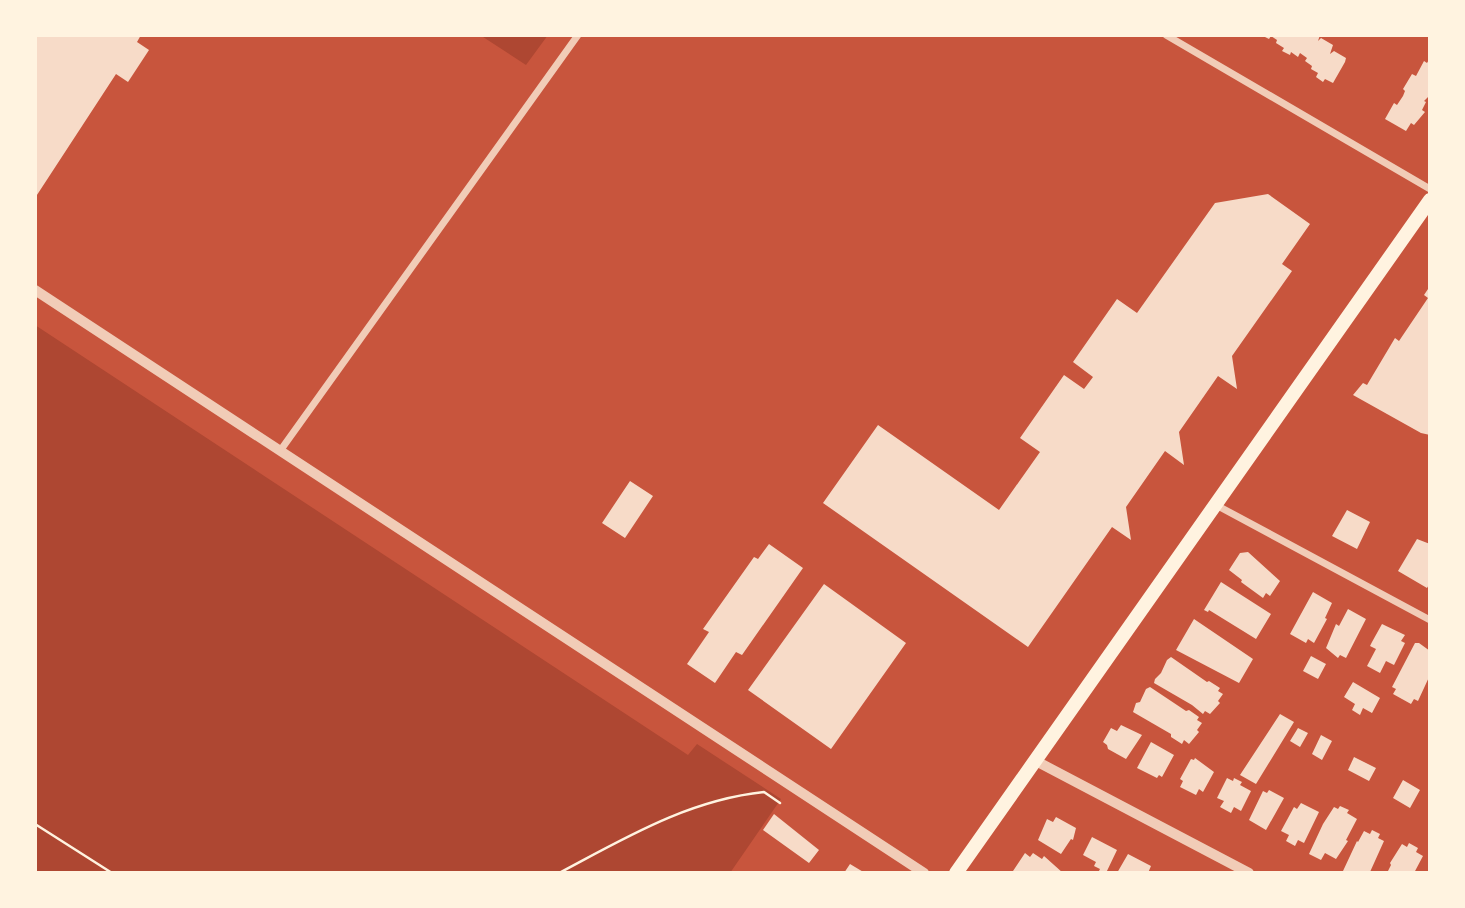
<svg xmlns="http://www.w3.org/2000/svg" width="1465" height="908" font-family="'Roboto Condensed',sans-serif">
	<rect width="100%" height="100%" fill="#c8553d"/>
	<path fill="#ae4732" d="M480,35H548L526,65Z
		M35,325L688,755L697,744L781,799L730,873H35Z"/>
	<path fill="#f7dbc8" d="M35,35H141L137,42L149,50L128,82L116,74L35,198Z
		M1261,35H1320L1318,41L1321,38L1333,45L1330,54L1334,51L1346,58L1345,62L1333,83L1325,79L1323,82L1316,77L1318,73L1311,69L1312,66L1305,61L1307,58L1300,53L1298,57L1291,52L1290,55L1282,51L1284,48L1276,43L1277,40L1271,36L1269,39Z
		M1430,58V95L1424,101L1426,102L1422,110L1425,112L1414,125L1411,123L1406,131L1385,119L1394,103L1397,105L1403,96L1405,91L1403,89L1412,74L1416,76L1424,61L1427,63Z
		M1268,194L1310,224L1282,264L1292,271L1232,356L1237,389L1218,376L1179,432L1184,465L1165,451L1126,507L1131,540L1112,527L1028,647L823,503L878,425L999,510L1040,452L1020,438L1064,375L1084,389L1093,377L1073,362L1117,299L1137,313L1215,203Z
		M1430,286V435L1421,433L1353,395L1363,383L1367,385L1395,338L1399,341L1428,298L1424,295Z
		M630,481L653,496L625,538L602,523Z
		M1347,510L1370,522L1357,549L1332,536Z
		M1417,539L1430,544V583L1427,588L1398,571Z
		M769,544L803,568L742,655L736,652L715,683L687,664L709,632L703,629L754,557L758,559Z
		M1248,552L1280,581L1270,596L1266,593L1263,598L1241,582L1242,580L1229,570L1240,553Z
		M1221,582L1271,614L1256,639L1209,610L1208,612L1204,610Z
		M824,584L906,643L831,749L748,690Z
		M1313,592L1332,603L1325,618L1327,619L1314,643L1308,639L1306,643L1290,634Z
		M1348,609L1366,619L1346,658L1340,655L1338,658L1326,648L1336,624L1339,626Z
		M1194,619L1253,659L1239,683L1176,650Z
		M1382,624L1405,635L1401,641L1405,643L1394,665L1386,661L1380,673L1367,666L1376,649L1370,646L1372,642Z
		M1415,643H1419L1430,651V675L1418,701L1414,699L1411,704L1393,694L1396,689L1392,687Z
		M1311,656L1326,664L1318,679L1303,671Z
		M1171,657L1207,682L1209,681L1220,688L1218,691L1223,694L1218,701L1220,703L1210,714L1205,711L1203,714L1192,705L1154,683L1155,679L1161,673L1167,660Z
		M1353,682L1380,698L1372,713L1363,708L1360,715L1352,710L1355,704L1344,697Z
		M1150,687L1186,711L1189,710L1199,717L1197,720L1202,723L1197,730L1199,732L1189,744L1184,740L1182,744L1171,737V734L1133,712L1136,703L1140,702L1146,689Z
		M1280,714L1294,722L1256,784L1240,775Z
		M1121,725L1142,735L1126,759L1108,749L1107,745L1103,742L1111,728L1117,731Z
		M1298,728L1308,733L1300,747L1290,741Z
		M1321,735L1332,741L1322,760L1312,754Z
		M1151,742L1174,755L1162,777L1159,775L1157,778L1137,768Z
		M1354,757L1376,768L1369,781L1348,770Z
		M1195,758L1214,772L1203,792L1199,789L1196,795L1180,787L1183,781L1180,779L1191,759L1194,760Z
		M1227,778L1233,781L1234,778L1242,782L1240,785L1251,791L1241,811L1234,807L1231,813L1220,807L1224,801L1217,798Z
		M1403,780L1420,790L1410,808L1393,798Z
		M1269,790L1284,798L1266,830L1249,820L1263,791L1267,793Z
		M1301,803L1319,812L1304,843L1298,840L1295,846L1286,841L1289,835L1281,831L1294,807L1297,809Z
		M1340,806L1349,810L1347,813L1357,819L1346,840L1348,841L1336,859L1325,853L1321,860L1309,854L1323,824L1334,807L1338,809Z
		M774,814L819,850L809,863L763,830Z
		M1056,817L1076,828L1073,840L1071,839L1061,854L1038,840L1047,819L1053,822Z
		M1372,830L1380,834L1378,838L1384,841L1370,872L1343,871L1357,841L1358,842L1364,831L1370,834Z
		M1092,837L1117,850L1106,873H1098L1100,869L1094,866L1096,862L1083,855Z
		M1409,843L1418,848L1416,852L1423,856L1414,873H1387L1391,865L1390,863L1402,844L1407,847Z
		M1025,853L1030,857L1033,853L1042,859L1044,856L1063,873H1016L1013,871Z
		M1128,854L1151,866L1148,873H1117Z
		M850,864L865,873H844Z"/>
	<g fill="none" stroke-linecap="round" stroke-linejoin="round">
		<path stroke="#fff3e0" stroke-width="2.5" d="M35,824L112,873
			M559,873C625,838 688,800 764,792L780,803"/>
		<path stroke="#f1ccb7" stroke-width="7" d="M1166,35L1430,189
			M280,451L578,35
			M1216,505L1430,620"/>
		<path stroke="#f1ccb7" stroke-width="10" d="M35,290L924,873
			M1036,761L1249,873"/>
		<path stroke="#fff3e0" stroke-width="14" d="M956,873L1430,200"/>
	</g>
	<rect width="1465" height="908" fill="none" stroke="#fff3e0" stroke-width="74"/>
</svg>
